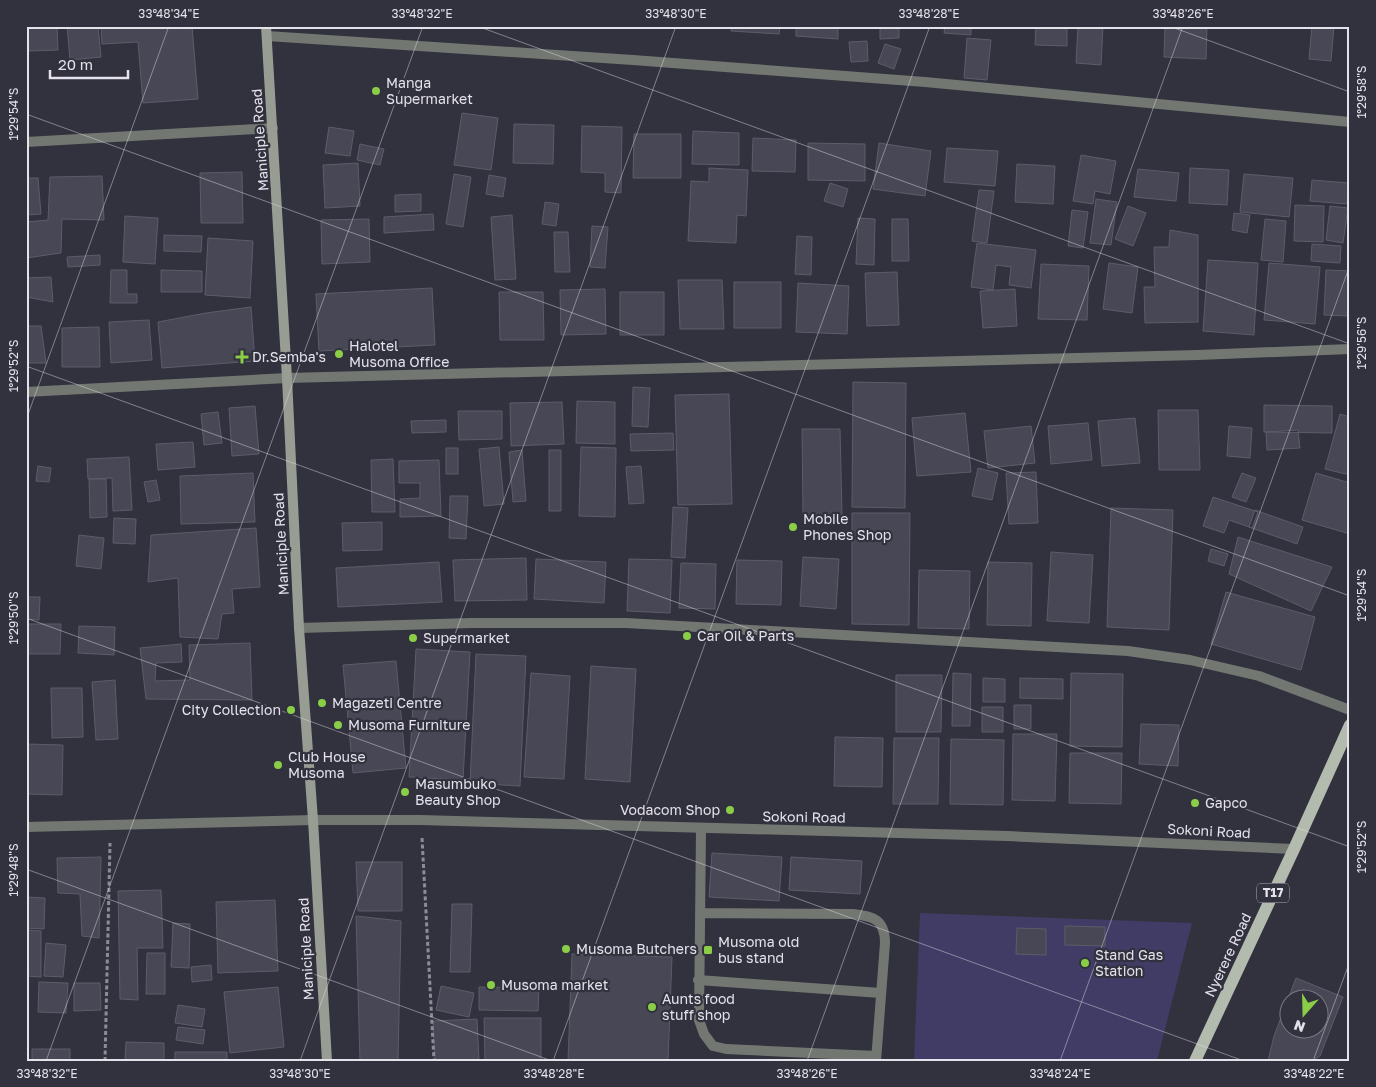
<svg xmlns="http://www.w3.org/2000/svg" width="1376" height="1087" font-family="'Golos Text',sans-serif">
	<rect width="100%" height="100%" fill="#32313e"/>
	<path fill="#403c65" d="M920,913L1192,923L1157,1061H914Z"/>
	<path fill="#484755" stroke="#5d5c6b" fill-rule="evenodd" d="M28,26H57L58,50L29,51Z
		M67,26H98L101,57L70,60Z
		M101,26H192L198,99L143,103L138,42L102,44Z
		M731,26H780L779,34L731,31Z
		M796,26H838V39L796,36Z
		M880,26H899V38L880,39Z
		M945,26H971V35L944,33Z
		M1036,26H1067V46L1035,45Z
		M1078,26H1103L1101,65L1076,63Z
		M1165,26H1207L1206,59L1164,57Z
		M1312,26H1334L1331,61L1309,59Z
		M967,38L991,40L987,80L964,78Z
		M867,41L868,61L851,62L849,42Z
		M885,44L901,49L894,69L878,63Z
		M462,113L498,118L491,170L454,165Z
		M514,124L554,125L553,164L513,163Z
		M582,126L622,127L621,193L605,192V173L581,172Z
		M329,127L354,131L350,156L325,153Z
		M693,131L739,133V165L692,164Z
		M634,134H681V178H633Z
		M753,138L796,140L795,172L752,171Z
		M808,143L865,144V181L808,180Z
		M879,143L931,151L925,196L873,189Z
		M360,144L384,149L380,165L357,160Z
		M947,148L998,151L995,186L944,182Z
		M1081,155L1116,161L1110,194L1095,191L1093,204L1073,201Z
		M358,163L360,206L325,208L323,165Z
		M1017,164L1055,166L1053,204L1015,202Z
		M709,168L748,170L746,216L737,215L736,243L688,241L691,181L709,182Z
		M1190,168L1229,170L1227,205L1189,203Z
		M1138,169L1179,173L1176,201L1134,197Z
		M242,172L243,223H201L200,173Z
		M454,174L471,177L463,227L446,224Z
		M1244,174L1293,178L1289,217L1240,212Z
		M489,175L506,178L503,197L486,194Z
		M102,176L104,220L62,219L61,253L26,258V222L48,220L50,177Z
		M26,178H38L41,214L26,215Z
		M1312,180L1349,183L1347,204L1310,201Z
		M830,183L848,189L843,207L824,201Z
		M979,190L994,191L987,243L972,241Z
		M421,194V211L395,212V195Z
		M1096,199L1117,202L1111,245L1090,243Z
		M545,202L559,204L556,226L542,224Z
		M1295,205L1324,206L1323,242L1294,241Z
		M1128,206L1146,213L1133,246L1115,239Z
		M1330,206L1348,208L1343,243L1326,240Z
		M1072,210L1088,212L1083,248L1068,246Z
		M1234,213L1250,215L1247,233L1232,230Z
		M433,214L434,230L384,233V217Z
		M512,215L516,279L495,280L491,217Z
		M125,216L158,218L155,264L123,262Z
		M858,218L875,219L874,265L856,264Z
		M369,219L370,262L322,264L321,220Z
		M892,219H908L909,261H892Z
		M1265,219L1286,221L1283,262L1261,260Z
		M592,226L608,227L605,268L590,267Z
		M1170,230L1198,235V322L1145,323L1144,287H1155L1154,247H1169Z
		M554,232H568L570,272H555Z
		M164,235L202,236L201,252L164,251Z
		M797,236L812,237L811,275L795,274Z
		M208,238L253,241L250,298L205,295Z
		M977,243L1036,250L1031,288L1009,285L1011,267L996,265L993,290L971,287Z
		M1312,244L1341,246L1340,263L1311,261Z
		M100,255V265L68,267L67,257Z
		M1208,260L1258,263L1254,335L1203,331Z
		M1109,263L1138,267L1132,313L1103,309Z
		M1269,263L1320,267L1315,324L1264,320Z
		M1041,264L1089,266L1087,320L1038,319Z
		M111,270H127V294H137V303H110Z
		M161,270L202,271V292H161Z
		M1326,270L1350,271V316L1324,315Z
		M897,272L899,325L867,326L865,273Z
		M51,277L53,302L26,297V278Z
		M678,280H722L724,329H680Z
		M734,282H781V328H734Z
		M798,283L849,286L847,334L796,332Z
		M432,288L435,345L319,351L316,294Z
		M605,289L606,334L561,335L560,290Z
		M1015,289L1017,326L983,328L980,291Z
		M499,292H543L544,340H500Z
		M620,292H664V335H620Z
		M251,307L255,361L162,368L158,322L206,313Z
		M149,320L152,360L111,363L109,322Z
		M26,326H41L46,363H26Z
		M99,327L100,367H62V328Z
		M853,382L906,383L905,508L852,507Z
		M633,387L650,388L648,427L632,426Z
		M729,394L732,504L678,505L675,395Z
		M577,401L615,402V444L576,443Z
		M562,402L564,444L511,446L510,403Z
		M1264,405L1332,406V433L1264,432Z
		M255,406L259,454L232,456L229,408Z
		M1158,410H1198L1200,470H1159Z
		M458,411H502V439L459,440Z
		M218,412L222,443L204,445L201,414Z
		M965,413L971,472L917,476L912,418Z
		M1340,414L1350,417V475L1325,469Z
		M1135,418L1140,463L1102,466L1098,421Z
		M446,420V432L412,433L411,421Z
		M1088,423L1092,460L1051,464L1048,426Z
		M1031,426L1035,463L988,468L984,431Z
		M1229,426L1252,428L1250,458L1227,456Z
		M802,429H840L842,515H803Z
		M1298,430L1300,448L1267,450L1266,432Z
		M673,433L674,450L631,451L630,434Z
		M193,442L195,467L158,470L156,444Z
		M499,447L504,504L484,506L479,449Z
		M581,447L616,448L615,517L579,516Z
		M446,448H458V474H446Z
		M522,450L526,501L513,502L509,452Z
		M549,450H561V511H549Z
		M129,457L132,510L113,511L112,478L88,479L87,459Z
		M393,459L395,512H372L371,460Z
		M439,460L441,516L400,517V499L420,498V483H399V461Z
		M38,466L51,468L49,482L36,481Z
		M641,466L644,503L629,504L626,467Z
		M978,468L998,473L992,500L972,496Z
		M1036,472L1038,523L1009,524L1006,473Z
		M253,473L255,522L181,524L180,476Z
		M1242,473L1256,478L1246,502L1232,497Z
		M1316,473L1350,483V534L1302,520Z
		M89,479H106L107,517L90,518Z
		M156,480L160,500L148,502L144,482Z
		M450,496H468L466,539L449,538Z
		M1213,497L1258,512L1252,528L1229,520L1224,533L1203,526Z
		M673,507L688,508L685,558L671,557Z
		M1111,508L1173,510L1169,630L1107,627Z
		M1255,510L1303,527L1297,544L1249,527Z
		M852,513H910L909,625L852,624Z
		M114,518L136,519L135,544L113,543Z
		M382,522V550L343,551L342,523Z
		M256,528L260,587L232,589L234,613L222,614L218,639L180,637L178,578L148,582L151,535Z
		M79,535L104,538L101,569L76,566Z
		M1238,537L1332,567L1311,611L1229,574Z
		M1211,549L1228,554L1224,566L1208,561Z
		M1051,552L1093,555L1089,623L1047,621Z
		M803,557L839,559L836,609L800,606Z
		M526,558L527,600L455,601L453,560Z
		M536,559L606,562L604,603L534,599Z
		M629,559L672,560L670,613L627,611Z
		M737,560L782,561L781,605L736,604Z
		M439,562L442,602L338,607L336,568Z
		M988,562L1032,563L1031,626L987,625Z
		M681,563L716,564L715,609L679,608Z
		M919,570L970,571L969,629L918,628Z
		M1226,592L1315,617L1301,670L1211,644Z
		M26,597H40L39,620L26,619Z
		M26,624H61L60,654H26Z
		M79,626L115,627L114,655L78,653Z
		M250,643L252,700L146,699L140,648L181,644L182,662L156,663L155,681L190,680L189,645Z
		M416,649L470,652L463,780L409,777Z
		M476,654L526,656L520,786L470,783Z
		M396,661L406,768L353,773L343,665Z
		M591,666L636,669L630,782L585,779Z
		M531,673L570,676L564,779L524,777Z
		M953,673L971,674L970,726H952Z
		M1071,673L1123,674L1122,747L1070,746Z
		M896,675H942L941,732H896Z
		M983,678L1005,679V702H983Z
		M1020,678L1063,679V699L1020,698Z
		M115,680L118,739L96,740L92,682Z
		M51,688H82L83,737L52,738Z
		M1014,705H1031V729H1014Z
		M982,707H1003V732H982Z
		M1141,724L1179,725L1178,766L1139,764Z
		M1013,734H1057L1055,801L1012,800Z
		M835,737L883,738L882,787L834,786Z
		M894,738H939L938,804H893Z
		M951,739L1004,740L1003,805L950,804Z
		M26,744L63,745L62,795L26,794Z
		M1070,753H1122L1121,804L1069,803Z
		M712,853L782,857L779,901L709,897Z
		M101,857L99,938L82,936L80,894L58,893L57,858Z
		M791,857L862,861L860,894L789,890Z
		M356,862H402V911H358Z
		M161,890L163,948H137L138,1000L120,999L118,891Z
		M26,897L45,898L44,929L26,928Z
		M275,900L278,971L218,973L216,902Z
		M452,904H472L470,972H450Z
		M356,916L401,921L398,1061H360Z
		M173,923L190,924L189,968L171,967Z
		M1065,926L1105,927V946L1065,945Z
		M1017,928L1046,929V955L1016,954Z
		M26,930L41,931V977L26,976Z
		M46,943L66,945L63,977L44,976Z
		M147,953H165V994H146Z
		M572,954L672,957L668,1061H568Z
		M211,965L212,980L192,982L191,967Z
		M1296,978L1343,997L1320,1056L1312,1061H1268L1274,1036ZM1288,1000H1318V1030H1288Z
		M39,982L68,983L66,1013L38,1012Z
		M74,983H100L101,1010L74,1011Z
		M441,986L474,993L469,1017L436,1010Z
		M278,987L284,1047L230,1053L224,992Z
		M479,987L539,988L538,1011L479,1010Z
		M178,1005L205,1009L202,1027L175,1023Z
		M484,1018H541V1061H485Z
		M477,1019L479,1061H435L433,1021Z
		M178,1027L205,1030L203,1044L176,1040Z
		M126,1042L164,1043V1061H125Z
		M32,1049H70V1061H32Z
		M175,1052H227V1061H175Z"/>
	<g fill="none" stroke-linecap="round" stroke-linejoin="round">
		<path stroke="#8c8b96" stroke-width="3" stroke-dasharray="4 2.5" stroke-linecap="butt" d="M422,838L434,1061
			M105,1061L110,843"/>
		<path stroke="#737771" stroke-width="10" d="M701,829L699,1020L704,1034L713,1046L726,1049L876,1056
			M701,913L853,914C874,916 885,920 885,943L876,1061
			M698,980L881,993"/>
		<path stroke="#737771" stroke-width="10" d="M267,36L633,60L925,82L1350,122
			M26,142L273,128
			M26,392L287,378L1198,355L1350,349
			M299,628L471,623H626L1128,651L1190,660L1259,676L1350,710
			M26,827L313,820H420L1007,836L1294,849"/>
		<path stroke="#979d93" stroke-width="10" d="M266,26L287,378L299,628L313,820L327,1061"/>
		<path stroke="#b3bbae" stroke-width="12" d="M1195,1061L1294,849L1350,725"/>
	</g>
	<path fill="none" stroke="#e4e3ec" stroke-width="1" stroke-opacity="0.45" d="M477,26L1350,344M1169,26L1350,92M26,114L1350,596M26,366L1350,847M26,420L169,26M26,618L1244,1061M26,869L552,1061M46,1061L423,26M300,1061L676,26M553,1061L930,26M807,1061L1183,26M1060,1061L1350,265M1313,1061L1350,961"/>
	<g fill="#8ace47" stroke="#32313e" stroke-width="2">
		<circle cx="376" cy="91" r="5"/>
		<circle cx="339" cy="354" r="5"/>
		<path d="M239.5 349.5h5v5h5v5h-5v5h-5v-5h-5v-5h5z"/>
		<circle cx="793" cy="527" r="5"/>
		<circle cx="687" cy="636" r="5"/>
		<circle cx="413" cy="638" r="5"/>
		<circle cx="322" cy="703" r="5"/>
		<circle cx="291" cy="710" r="5"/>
		<circle cx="338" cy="725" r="5"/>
		<circle cx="278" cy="765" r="5"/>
		<circle cx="405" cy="792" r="5"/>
		<circle cx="1195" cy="803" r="5"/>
		<circle cx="730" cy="810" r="5"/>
		<circle cx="566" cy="949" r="5"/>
		<rect x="703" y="945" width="10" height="10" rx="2.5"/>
		<circle cx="1085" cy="963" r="5"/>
		<circle cx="491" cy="985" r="5"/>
		<circle cx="652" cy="1007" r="5"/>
	</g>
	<g text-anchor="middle" stroke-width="4.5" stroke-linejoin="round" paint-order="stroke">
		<rect fill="#32313e" stroke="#afaeb8" stroke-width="1" x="1257" y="883.5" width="32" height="19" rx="4"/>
		<g font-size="12" font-weight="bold" fill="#e4e3ec">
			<text x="1273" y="897">T17</text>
		</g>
		<g font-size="14" fill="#e4e3ec" stroke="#32313e" text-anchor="start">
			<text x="386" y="88">Manga<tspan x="386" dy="16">Supermarket</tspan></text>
			<text x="349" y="351">Halotel<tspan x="349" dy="16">Musoma Office</tspan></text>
			<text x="252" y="362">Dr.Semba's</text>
			<text x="803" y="524">Mobile<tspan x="803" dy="16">Phones Shop</tspan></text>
			<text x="697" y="641">Car Oil &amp; Parts</text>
			<text x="423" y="643">Supermarket</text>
			<text x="332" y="708">Magazeti Centre</text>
			<text x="281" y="715" text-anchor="end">City Collection</text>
			<text x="348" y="730">Musoma Furniture</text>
			<text x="288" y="762">Club House<tspan x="288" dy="16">Musoma</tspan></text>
			<text x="415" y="789">Masumbuko<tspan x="415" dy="16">Beauty Shop</tspan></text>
			<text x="1205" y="808">Gapco</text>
			<text x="720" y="815" text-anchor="end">Vodacom Shop</text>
			<text x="718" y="947">Musoma old<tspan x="718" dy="16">bus stand</tspan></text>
			<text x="576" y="954">Musoma Butchers</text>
			<text x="1095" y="960">Stand Gas<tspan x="1095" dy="16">Station</tspan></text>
			<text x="501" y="990">Musoma market</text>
			<text x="662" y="1004">Aunts food<tspan x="662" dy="16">stuff shop</tspan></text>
		</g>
		<g font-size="14" fill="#e4e3ec" stroke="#32313e">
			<text transform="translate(260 140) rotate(-94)" y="5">Maniciple Road</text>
			<text transform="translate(281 544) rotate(-93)" y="5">Maniciple Road</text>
			<text transform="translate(804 817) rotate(1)" y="5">Sokoni Road</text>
			<text transform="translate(1209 831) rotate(3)" y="5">Sokoni Road</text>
			<text transform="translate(306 949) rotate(-93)" y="5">Maniciple Road</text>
			<text transform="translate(1228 955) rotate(-65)" y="5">Nyerere Road</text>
		</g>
	</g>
	<rect width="1376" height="1087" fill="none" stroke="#32313e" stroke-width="55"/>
	<g transform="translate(1304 1014) rotate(200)"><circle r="24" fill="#32313e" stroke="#797884"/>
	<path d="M0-4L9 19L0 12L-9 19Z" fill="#8ace47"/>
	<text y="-8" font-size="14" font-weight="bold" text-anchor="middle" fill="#e4e3ec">N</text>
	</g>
	<path d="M50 70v8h78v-8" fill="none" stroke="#e4e3ec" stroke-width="2.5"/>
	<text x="58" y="70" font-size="15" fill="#e4e3ec" stroke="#32313e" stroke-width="4" paint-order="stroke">20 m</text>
	<rect x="28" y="28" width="1320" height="1032" fill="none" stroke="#e4e3ec" stroke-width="2"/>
	<g font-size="12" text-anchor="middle" fill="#e4e3ec">
		<text x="169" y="18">33°48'34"E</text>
		<text x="422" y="18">33°48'32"E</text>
		<text x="676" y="18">33°48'30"E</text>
		<text x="929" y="18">33°48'28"E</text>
		<text x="1183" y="18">33°48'26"E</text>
		<text transform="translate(1362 92) rotate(-90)" y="4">1°29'58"S</text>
		<text transform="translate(14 114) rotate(-90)" y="4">1°29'54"S</text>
		<text transform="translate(1362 343) rotate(-90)" y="4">1°29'56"S</text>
		<text transform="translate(14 366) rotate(-90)" y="4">1°29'52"S</text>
		<text transform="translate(1362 595) rotate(-90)" y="4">1°29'54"S</text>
		<text transform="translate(14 618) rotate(-90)" y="4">1°29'50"S</text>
		<text transform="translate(1362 847) rotate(-90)" y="4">1°29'52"S</text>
		<text transform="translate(14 870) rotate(-90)" y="4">1°29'48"S</text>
		<text x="47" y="1078">33°48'32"E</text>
		<text x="300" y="1078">33°48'30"E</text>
		<text x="554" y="1078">33°48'28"E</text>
		<text x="807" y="1078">33°48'26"E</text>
		<text x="1060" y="1078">33°48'24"E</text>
		<text x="1314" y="1078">33°48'22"E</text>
	</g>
</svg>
